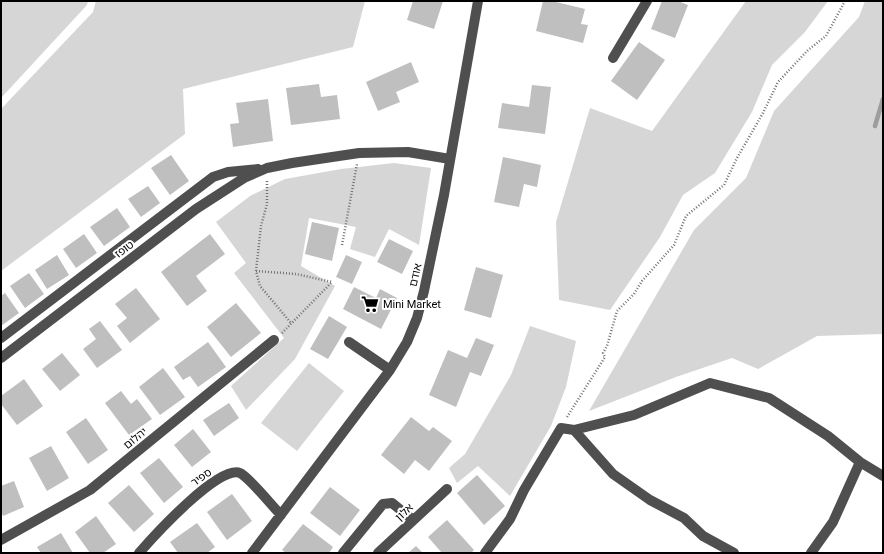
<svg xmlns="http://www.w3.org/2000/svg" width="884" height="554" font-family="Roboto,'Noto Sans Hebrew',sans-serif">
	<rect width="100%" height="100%" fill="#fff"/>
	<path fill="#d6d6d6" d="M1,1H88L87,5L1,98Z
		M96,1H365L353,47L183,89L185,134L1,271V109L93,12Z
		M746,1H828L805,32L772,65L752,112L715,173L683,195L660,237L610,310L559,300L556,222L590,108L652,131Z
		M865,1H883V334L817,336L758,369L732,358L676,377L589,411L694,230L746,178L774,111L859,17Z
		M394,163L431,168L419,245L389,229L375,257L350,249L356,227L309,218L301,266L335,286L295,359L246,410L231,386L284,338L234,273L246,263L216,222L250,196L285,179L341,169Z
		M530,326L576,341L566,387L551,426L510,496L478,466L457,483L449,468L465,454L511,375Z
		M309,363L344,391L297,451L261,423Z"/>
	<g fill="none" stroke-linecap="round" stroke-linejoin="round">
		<path stroke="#9d9d9d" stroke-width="4.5" d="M875,126L883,99"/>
	</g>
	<path fill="#bfbfbf" d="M413,1H443L434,29L407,20Z
		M543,1H552L585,9L581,24L588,25L583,43L536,31Z
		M662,1H678L688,5L675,38L651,29Z
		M639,42L665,60L637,100L611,81Z
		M411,62L419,82L396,92L400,102L378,111L366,82Z
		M319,84L321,97L337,95L340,119L291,125L286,88Z
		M532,85L551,87L545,134L498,128L502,103L529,107Z
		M268,99L273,141L233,147L230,124L239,123L236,103Z
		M171,155L189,181L170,195L151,168Z
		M503,157L541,165L537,187L524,184L519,207L494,202Z
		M148,186L160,203L141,217L128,199Z
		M117,208L130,227L104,246L90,227Z
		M312,222L339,228L332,261L305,254Z
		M84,234L97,253L76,268L63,249Z
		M210,234L225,254L196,276L207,291L187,306L161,272Z
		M389,239L413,251L402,274L377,262Z
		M57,255L69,275L47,289L35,270Z
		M346,255L362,262L352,284L336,277Z
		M476,267L503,275L491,318L464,310Z
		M29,273L44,294L25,308L10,286Z
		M354,287L376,298L380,289L397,298L381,329L343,309Z
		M136,288L160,319L130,343L117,326L127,318L115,304Z
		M5,293L19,313L1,326V296Z
		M236,303L261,333L231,357L207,327Z
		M329,316L347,327L328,359L310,349Z
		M100,321L122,350L97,368L83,349L96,339L89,329Z
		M476,338L494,345L481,376L470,372L456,407L429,395L448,350L467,358Z
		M208,342L226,367L198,387L190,376L183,380L174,367Z
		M62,353L80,375L60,391L42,369Z
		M163,368L185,397L160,415L139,387Z
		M24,379L43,406L17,425L1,404V396Z
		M121,391L131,404L137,399L152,419L129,435L105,403Z
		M229,403L239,418L214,436L203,420Z
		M411,417L429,431L433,427L452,441L429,471L415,460L404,474L381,455Z
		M86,418L108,450L88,464L66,432Z
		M193,429L211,452L192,467L174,445Z
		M51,446L69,478L47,491L29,458Z
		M159,458L183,487L164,503L140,473Z
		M477,475L505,506L484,525L457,493Z
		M14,481L24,507L3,516L1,511V486Z
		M129,485L154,514L134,532L108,503Z
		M330,487L360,510L340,536L310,513Z
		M232,494L252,521L227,540L207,512Z
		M96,516L116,544L103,553H90L75,532Z
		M447,520L474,550L471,553H442L428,537Z
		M197,523L215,547L207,553H178L170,542Z
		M303,524L333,547L329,553H286L282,550Z
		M61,533L73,553H41L37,547Z
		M416,546L423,553H408Z"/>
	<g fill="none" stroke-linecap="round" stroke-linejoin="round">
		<path stroke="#717171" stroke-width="2.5" stroke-dasharray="1 2" stroke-linecap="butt" d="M267,181V204L261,226L256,271L260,286L291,323
			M342,245L357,164
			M256,271L296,274L332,282
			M282,333L332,282
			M567,417L605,357L603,353L607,346L617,311L634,294L642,281L674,245L686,216L724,185L737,158L763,113L778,82L808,50L826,36L845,1"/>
		<path stroke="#4f4f4f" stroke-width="10" d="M613,58L647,1
			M1,338L213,177L228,172L258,169
			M349,342L390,370
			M1,358L196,209L244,178L267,168L292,163L359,153L408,152L450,159
			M574,430L613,474L650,500L684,518L703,536L734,553
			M1,540L90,490L274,340
			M139,553C153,537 219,464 240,473C250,478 272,506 281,515
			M252,553L390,370L407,342L417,318L424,291L444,195L478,1
			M343,553L383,504L392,503L413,520
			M378,553L447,489
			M485,553L510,519L524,490L561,428L574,430L634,415L710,383L769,398L828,436L860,462L883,476
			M811,553L833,522L860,462"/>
	</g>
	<defs>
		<g id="supermarket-bare" transform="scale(1.38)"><path d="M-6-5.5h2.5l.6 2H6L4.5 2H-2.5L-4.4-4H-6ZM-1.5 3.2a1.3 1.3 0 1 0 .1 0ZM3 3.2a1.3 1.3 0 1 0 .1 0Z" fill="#000" stroke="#fff" stroke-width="2.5" paint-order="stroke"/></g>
	</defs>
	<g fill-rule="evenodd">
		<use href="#supermarket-bare" x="370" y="304"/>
	</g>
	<g text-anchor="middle" stroke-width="4" stroke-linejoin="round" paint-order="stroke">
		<g font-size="11" fill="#000" stroke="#fff">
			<text transform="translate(124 249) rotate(-37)" y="4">טופז</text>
			<text transform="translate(415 275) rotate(-77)" y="4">אודם</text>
			<text transform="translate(135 438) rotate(-39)" y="4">יהלום</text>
			<text transform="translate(201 477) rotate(-35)" y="4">ספיר</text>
			<text transform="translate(404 512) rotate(-43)" y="4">אלון</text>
		</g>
		<g font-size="11" fill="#000" stroke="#fff" text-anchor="start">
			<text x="383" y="308">Mini Market</text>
		</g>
	</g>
	<rect width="884" height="554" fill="none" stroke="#000000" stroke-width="4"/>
</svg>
